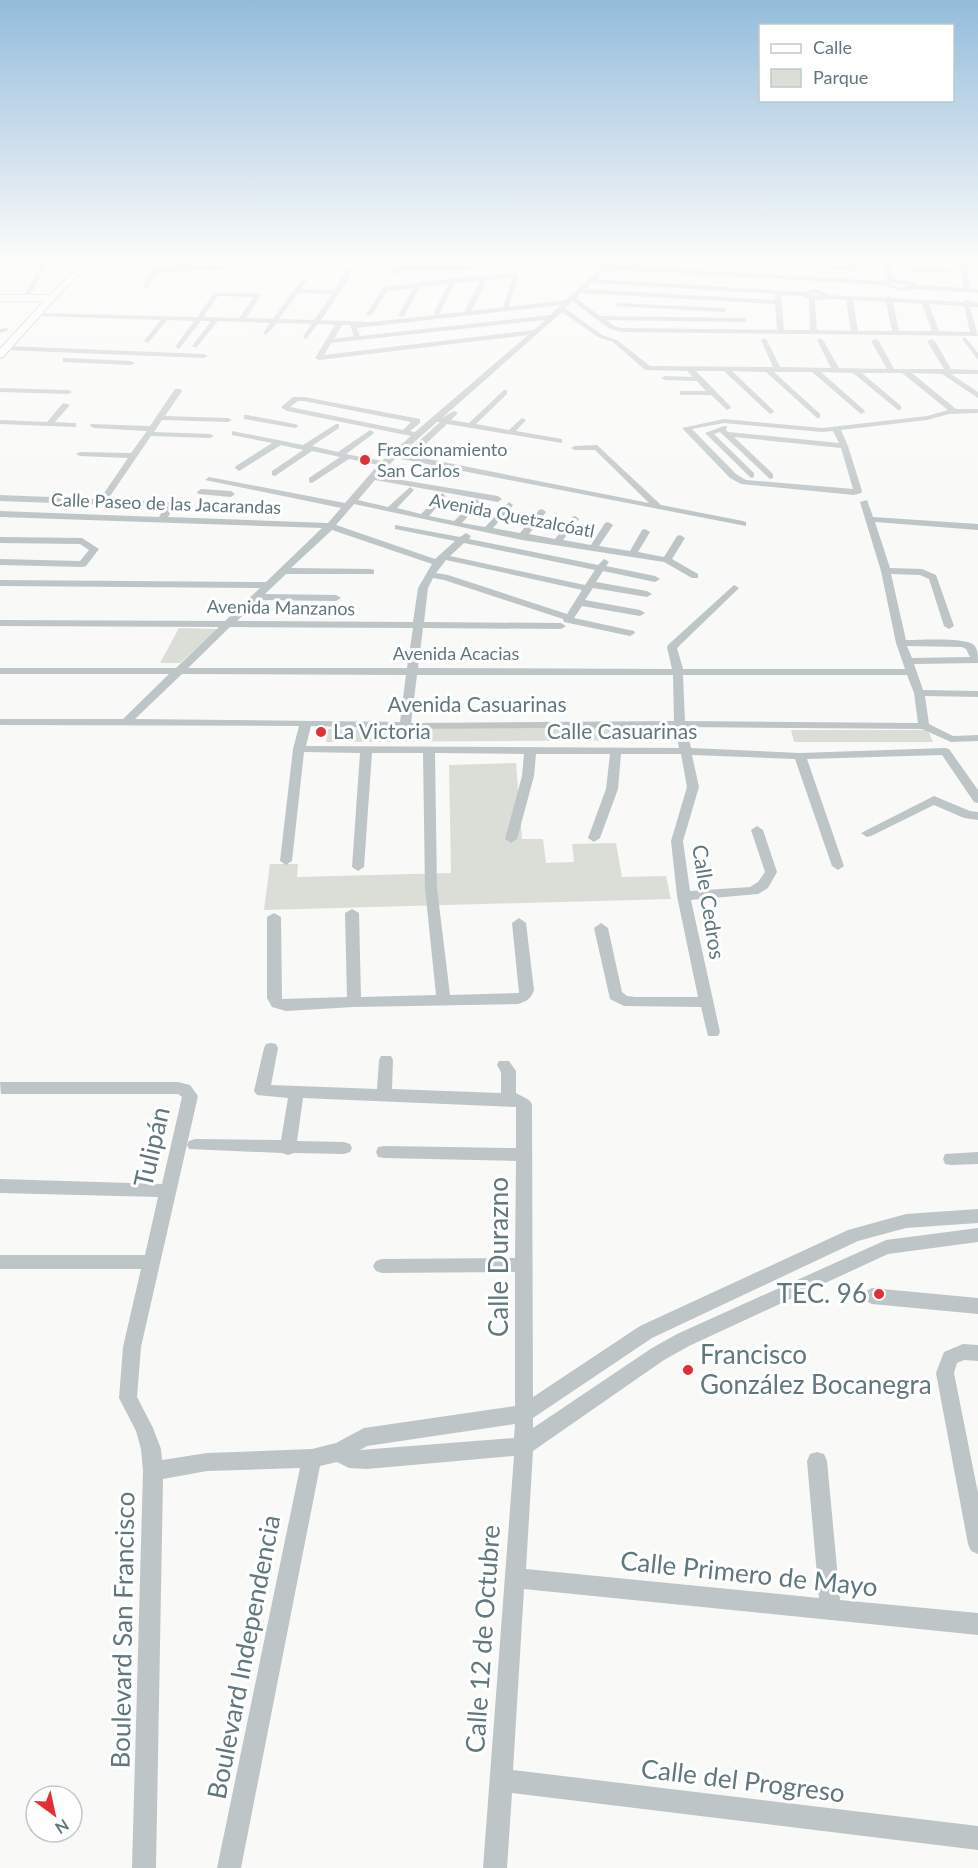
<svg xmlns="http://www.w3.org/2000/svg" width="978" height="1868" font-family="Lato,sans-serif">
	<rect width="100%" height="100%" fill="#f9f9f7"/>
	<path fill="#dbded6" d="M179,628L218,629L180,663H160Z
		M674,726L677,740L326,742L328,729Z
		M791,730H928L933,742H794Z
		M516,763L522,839H543L546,863L574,862L572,844L616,843L622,877L666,876L671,899L264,910L270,864H298L297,877L451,873L449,765Z"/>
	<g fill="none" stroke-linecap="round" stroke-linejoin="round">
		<g stroke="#b2babc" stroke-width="2">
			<path id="major" d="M87,260H96L66,287L3,357L0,358V349L44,301H0V295H49Z"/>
		</g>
		<path fill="#bec5c7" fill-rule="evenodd" d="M0,260H75L76,261L48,263L29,297L26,299L23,297L42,263L0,264Z
			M160,260H166L160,270L171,267L282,264L329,260L282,268L171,271L157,274L147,288H143L150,273Z
			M363,260H370L351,272L348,280L321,320L371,322L436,315L434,313L448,284L420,287L403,317L398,316L413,288L387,291L371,316L366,315L383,288C402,284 508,270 518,276L509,307L566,300L603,266L464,264L455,260L607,262L616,260L612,265L886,281L888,280L882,260H888L894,279L910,281L917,285L964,288L959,262L951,260H978V263L965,262L971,289H978V293L914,289L900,291L882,285L607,269L596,279L803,292L814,289L827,293L828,295L886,298L889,296L892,298L963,302L966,300L978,303V307H970L978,336L621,332L610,329L572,301L565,308L602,335L617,340L650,366L773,367L761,340L764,338L767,340L780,367L831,368L817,340L820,338L823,340L839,368L887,369L871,341L875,339L879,341L894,369H944L927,341L931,339L935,341L951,369L978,370V374H951L978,392V398L942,374L912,373L956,409H978V413L949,414L927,420L841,430L848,446L862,491L861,493L854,495L741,484L730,478L682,428L724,419L822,428L927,416L948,410L902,373H862L901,406V410H898L853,373L821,372L864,410L865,412L861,414L812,372H774L820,414V418H817L766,372L732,371L773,410L774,412L770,414L724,371H696L730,406L731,408L727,410L711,395H680V391H706L697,381L665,380L661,378L665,376L693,377L687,371L645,370L613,342L598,337L562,312L442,418L454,411L458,413L451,420L469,423L504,390H507V394L476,424L509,430L522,418L526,420L516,431L562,439V443L447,424L413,456L649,503L595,450H575L571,448L575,446L597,445L661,505L743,521L746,522V526L396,458L378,476L498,496L502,499L498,502L375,480L358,500L388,507L410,487L414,490L397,508L421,514L442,493L446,496L429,516L454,521L476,499L480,502L462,523L485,527L509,502L513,505L493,528L520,533L539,510L542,509L546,512L529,534L555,539L572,517L575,516L579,519L563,540L591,545L605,523L608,522L613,525L599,546L630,551L642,530L645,529L650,532L638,552L664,557L677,536L680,535L685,538L672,559L698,574V578H692L664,562L522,540L354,504L336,525L435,559L455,541L395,529V525L460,537L466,533L471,536L469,539L598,565L604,559L609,562L606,566L655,576L660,579L655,582L603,571L596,582L647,591L652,594L647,597L593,588L585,600L640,610L645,613L640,616L582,606L574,618L634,631L635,633L630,636L564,622L563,619L444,580L433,578L428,588L424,622L561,623L566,626L561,629L423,628L418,668L672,669L667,647L668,645L734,585L739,588L737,590L677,648L683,669H905L896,643L881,571L860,502L867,500L873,517L978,524V530L875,522L890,568L922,569L936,575L954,626L949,629L944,626L929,579L920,575L891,574L906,640C919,640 965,637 974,645C978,649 978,657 978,663L914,664L923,690L978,691V697L925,696L929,724L953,736L978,735V741L951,742L922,729L686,727L691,748L800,753L945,748L949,749L978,790V803L974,802L942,755L807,759L844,866L838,870L832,866L795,759L692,755L699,787L683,841L690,891L750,887L758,882L765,872L751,830L757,826L763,830L777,872L768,888L758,894L691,900L720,1032L718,1036H708L701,1007L624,1006L610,999L594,928L601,923L608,928L622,992L627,996L636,997H698L677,896L671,841L687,787L681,754H621L618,789L600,838L594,842L588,838L606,789L610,754H536L534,776L517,839L511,843L505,839L522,776L524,754L435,753L437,888L450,995L519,993L512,923L519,918L526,923L534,990C531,999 527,1001 518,1004L354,1007L286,1011L272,1007L267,998V917L274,913L281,917L282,999L347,997L345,913L352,909L359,913L361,997L436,995L425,888L423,753H372L364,867L358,871L352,867L360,753L304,752L292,861L286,865L280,861L293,749L299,726L0,725V719H123L169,674H0V668H176L219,627L0,626V620L225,621L260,588L0,586V580L266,582L322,528L0,517V511L159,517L165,507L0,501V495L100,499L128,458L80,456L76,454L80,452L131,453L147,431L94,428L90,426L91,424L150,426L175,389H181L182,391L165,416L228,418L232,420L228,422L162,420L154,432L210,434L214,436L210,438L151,436L108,499L172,502L174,507L168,517L328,523L341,508L205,480L209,477L345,503L378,465L349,459L312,483L309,482V478L340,457L312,451L275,476L272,475V471L303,450L281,445L239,471L235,468L236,466L272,443L232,435V431L303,445L336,424H339V428L312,446L338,452L370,430L374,432L373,434L346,454L382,461L411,436L287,411L281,407L293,397H304L420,419V423L410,431L415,432L528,335L319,360L315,358L335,325L318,324L306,339L303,337L311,324L277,323L266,335L263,333L270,323L218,321L196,348L192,346L211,321H201L179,349L175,347L194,321L167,320L148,343L144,341L161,320L39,316L37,313L197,317L214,293H258L261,295L246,318L273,319L302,279L307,280L301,289L335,290L346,270ZM513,278L503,307L471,311L487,280ZM480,281L464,312L439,314L455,283ZM592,283L775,294V300L585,289ZM892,283L910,286L900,288L890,284ZM298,293L332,294L314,320L279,319ZM581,293L775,304L777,330L621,328L614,326L606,320L744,322L747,320L744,318L600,316L576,298ZM817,293L822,296L809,294ZM781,295L803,296L809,299L810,330H784ZM218,296L254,297L239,318L203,317ZM834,299L846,300L851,331L817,330L815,300ZM853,300L886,302L892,331H858ZM893,302L922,304L932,331H899ZM929,304L964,306L970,332L939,331ZM561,305L550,315L360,336L357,328ZM545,320L534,330L324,355L331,343ZM342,325H350L354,336L334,339ZM298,401H304L411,422L403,430L290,407ZM437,422H440L405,454H401ZM724,423L822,432L833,431L839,443L728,432L726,430L727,426H724L705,433L751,478L754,477V473L714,434L720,432L770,479L773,478V474L734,437L841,448L853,489L746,480L736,474L692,429ZM332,530L432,564L418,588L413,622L237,621L259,600L336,601L341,598L336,595L265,594L286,574H374V570L371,569L291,568ZM464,543L595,570L585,585L450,556ZM446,560L582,590L567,614L448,575L436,573ZM230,627L413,628L407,668H188ZM907,646L962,647L966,649L970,657L912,658ZM182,674L406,675L400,722L135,719ZM417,675H673L674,721L411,723ZM683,675H907L914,693L918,723L685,721ZM311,726L405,729L675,727L679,748L306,746Z
			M753,262L860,267L863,269L860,271L751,265Z
			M400,266H470L473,268L470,270H401L398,275H394V269Z
			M898,267L948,269L951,271L948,273L896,270Z
			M618,303L724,308L727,310L724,312L616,306Z
			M0,329L6,328L9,330L0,333Z
			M965,337L978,353V360L962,339Z
			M6,346L204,354L208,356L204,358L3,350L2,348Z
			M66,358L131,361L135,363L131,365L63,362V358Z
			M0,388L68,390L72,392L68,394L0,392Z
			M63,403L70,405L55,422L73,423H76V427L0,424V420L47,422Z
			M247,415L295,424L299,426L295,428L244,419V415Z
			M201,489L231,491L235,494L231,497L198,494L197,492Z
			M0,537L82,538L99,549L86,566L83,567L0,565V559L80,561L89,550L80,544L0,543Z
			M934,796L970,811L978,812V820L964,818L934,805L871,836L867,837L861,833Z
			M271,1043L276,1044L278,1048L271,1085L377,1089L379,1060L381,1056H391L393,1060L392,1089L501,1093V1072L497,1065L499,1061H509L516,1071V1093L529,1100L532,1104L533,1397L640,1326L848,1230L906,1214L978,1209V1223L906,1228L858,1241L652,1338L533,1418V1428L652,1348L677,1334L886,1240L978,1228V1242L888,1254L689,1346L664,1360L533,1451L526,1569L819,1598L807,1461L810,1454L817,1452L824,1454L827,1461L840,1600L978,1613V1635L524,1589L513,1770L978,1826V1850L512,1793L507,1868H483L514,1456L367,1469L349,1468L337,1462L320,1466L241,1868H217L300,1468L207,1471L163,1479L156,1868H132L143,1471L141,1449L136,1431L119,1398L123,1347L141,1269H0V1255H145L158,1197L0,1193V1179L162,1184L182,1097L178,1094H1L0,1082H178L190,1085L198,1096L141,1347L137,1397L153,1428L161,1449L162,1460L207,1453L312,1449L336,1443L364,1428L515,1406V1272L382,1273L376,1271L373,1266L376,1261L382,1259L515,1258L516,1161L384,1158L378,1157L376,1152L378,1147L384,1146L516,1148V1107L303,1098L297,1141L344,1142L350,1144L352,1148L350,1152L344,1154L294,1153L288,1155L282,1153L189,1149L187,1145L189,1141L195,1139L281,1140L288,1098L257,1095L254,1091L264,1048L266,1044ZM515,1424L514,1438L360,1450L367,1446Z
			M978,1152V1164L951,1165L945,1164L943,1159L945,1154Z
			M872,1288L978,1298V1314L872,1304L866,1301L863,1296L866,1291Z
			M963,1344L978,1345V1361L964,1360L957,1363L954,1373L978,1493V1554L971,1551L968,1544L936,1373L944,1352Z"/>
		<use href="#major" fill="#fff" fill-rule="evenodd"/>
	</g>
	<linearGradient id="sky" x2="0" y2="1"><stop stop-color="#93bcdb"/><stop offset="0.5" stop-color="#fcfcfb"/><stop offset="1" stop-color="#fcfcfb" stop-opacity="0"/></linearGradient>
	<rect width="978" height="521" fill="url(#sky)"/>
	<g fill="#e12f34" stroke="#fff" stroke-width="2">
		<circle cx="365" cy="460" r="6"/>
		<circle cx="321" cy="732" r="6"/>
		<circle cx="879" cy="1294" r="6"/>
		<circle cx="688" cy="1370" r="6"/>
	</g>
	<g text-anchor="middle" stroke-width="6" stroke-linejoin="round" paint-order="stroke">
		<g font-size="18" fill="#60777c" stroke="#fff" text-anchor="start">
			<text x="377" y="456">Fraccionamiento<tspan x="377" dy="21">San Carlos</tspan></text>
		</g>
		<g font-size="18" fill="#60777c" stroke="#fff">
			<text transform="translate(166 504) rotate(2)" y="6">Calle Paseo de las Jacarandas</text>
			<text transform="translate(512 516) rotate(11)" y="6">Avenida Quetzalcóatl</text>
			<text transform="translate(281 608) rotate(1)" y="6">Avenida Manzanos</text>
			<text x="456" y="660">Avenida Acacias</text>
		</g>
		<g font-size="21" fill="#60777c" stroke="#fff">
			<text x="477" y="712">Avenida Casuarinas</text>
			<text x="622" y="739">Calle Casuarinas</text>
			<text transform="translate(708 902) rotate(81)" y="7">Calle Cedros</text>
		</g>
		<g font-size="21" fill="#60777c" stroke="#fff" text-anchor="start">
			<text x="333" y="739">La Victoria</text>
		</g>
		<g font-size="26" fill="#60777c" stroke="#fff">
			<text transform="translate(152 1147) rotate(-77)" y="9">Tulipán</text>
			<text transform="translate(499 1257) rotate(-90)" y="9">Calle Durazno</text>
			<text transform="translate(749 1574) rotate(6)" y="9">Calle Primero de Mayo</text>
			<text transform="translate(123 1630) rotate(-89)" y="9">Boulevard San Francisco</text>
			<text transform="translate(483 1639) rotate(-86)" y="9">Calle 12 de Octubre</text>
			<text transform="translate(244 1657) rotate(-79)" y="9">Boulevard Independencia</text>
			<text transform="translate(743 1781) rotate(7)" y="9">Calle del Progreso</text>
		</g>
		<g font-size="26" fill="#60777c" stroke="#fff" text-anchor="end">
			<text x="867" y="1303">TEC. 96</text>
			<text x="700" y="1364" text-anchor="start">Francisco<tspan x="700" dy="30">González Bocanegra</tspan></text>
		</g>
	</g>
	<rect x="759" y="24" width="195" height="78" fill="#ffffff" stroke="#bfc9cb" stroke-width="1.5"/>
	<rect x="771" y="44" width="30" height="9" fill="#ffffff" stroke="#bfc9cb" stroke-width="1.5"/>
	<text x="813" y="54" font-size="18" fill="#60777c">Calle</text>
	<rect x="771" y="69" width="30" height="18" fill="#dbded6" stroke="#bfc9cb" stroke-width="1.5"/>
	<text x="813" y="84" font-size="18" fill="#60777c">Parque</text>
	<g transform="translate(54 1814) rotate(147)"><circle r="28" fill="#ffffff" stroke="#bfc9cb" stroke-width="1.5"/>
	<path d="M0-4.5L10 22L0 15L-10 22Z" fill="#e12f34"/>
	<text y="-9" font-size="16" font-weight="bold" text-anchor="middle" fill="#60777c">N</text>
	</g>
</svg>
